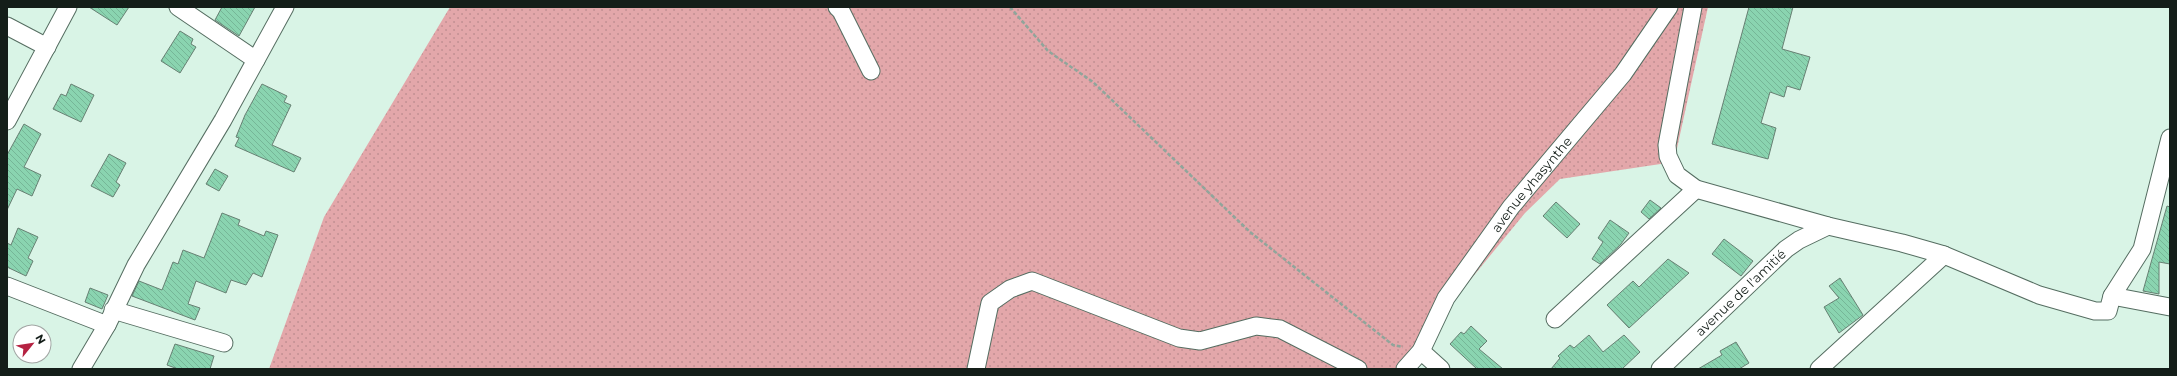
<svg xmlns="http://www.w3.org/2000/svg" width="2177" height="376" font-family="Montserrat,sans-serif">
	<defs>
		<pattern id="grass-dots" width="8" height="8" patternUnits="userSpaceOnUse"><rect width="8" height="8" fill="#e3a7aa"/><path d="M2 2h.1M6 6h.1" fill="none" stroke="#c28f92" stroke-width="1.8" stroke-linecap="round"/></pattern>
		<pattern id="building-back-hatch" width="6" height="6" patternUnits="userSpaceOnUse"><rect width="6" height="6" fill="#8ad4b0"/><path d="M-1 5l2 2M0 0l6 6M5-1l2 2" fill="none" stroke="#76b697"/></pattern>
	</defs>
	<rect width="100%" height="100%" fill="#d9f4e6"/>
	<path fill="url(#grass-dots)" d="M450,7H1708L1674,162L1560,179L1525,213L1426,334L1412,369H269L324,217Z"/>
	<path fill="url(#building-back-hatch)" stroke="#678073" d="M89,7H129L117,25Z
		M222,7H255L239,36L215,20Z
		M1749,7H1793L1782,49L1810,57L1800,90L1787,86L1784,97L1770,92L1761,123L1776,128L1768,159L1712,144Z
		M180,31L193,39L191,44L196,47L180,73L161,61Z
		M71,84L94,95L81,122L53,109L61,94L66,96Z
		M262,84L287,96L284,102L291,105L272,145L301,158L294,172L235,146L239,138L236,137L245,115Z
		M24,124L41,134L24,167L41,175L32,196L17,189L7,210V155Z
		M109,154L126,163L116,182L120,185L113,197L91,186Z
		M215,169L228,176L219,191L206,184Z
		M1650,200L1661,208L1649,219L1641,212Z
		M1556,202L1580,224L1567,238L1543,216Z
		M2167,206L2170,207V264L2159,262V294L2143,291Z
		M222,213L240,220L238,225L264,236L266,231L278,235L262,277L253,273L246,285L231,280L226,293L196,281L188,304L200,308L195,320L132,296L139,281L162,290L173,262L178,264L183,250L204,258Z
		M1610,220L1629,233L1621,244L1600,264L1592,259L1603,242L1598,238Z
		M18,228L38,237L28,258L33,261L26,276L7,267V243L11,245Z
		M1724,239L1753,261L1741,276L1712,254Z
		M1668,259L1689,273L1629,328L1607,305L1633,281L1639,287Z
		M1840,278L1863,315L1839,333L1824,307L1839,298L1829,286Z
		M90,288L108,295L102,309L85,302Z
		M1471,326L1487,341L1479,349L1503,369H1477L1450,344L1461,332L1464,334Z
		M1589,335L1603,352L1624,335L1640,352L1622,369H1551L1560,358L1558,356L1570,345L1574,348Z
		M1736,342L1749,363L1739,369H1698L1722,355L1720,351Z
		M175,344L214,356L210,369H178L167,365Z"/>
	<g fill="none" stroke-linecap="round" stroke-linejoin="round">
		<g stroke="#556d61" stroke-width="19">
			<g id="minor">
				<path d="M178,7L256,60"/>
				<path d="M837,7L841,11L871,71"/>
				<path d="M1693,7L1667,145L1668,156L1677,175L1696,189L1828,226L1902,243L1944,255L2039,295L2095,311H2108L2112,296L2142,249L2170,138"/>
				<path d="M7,26L47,47"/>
				<path d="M7,121L68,7"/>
				<path d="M7,286L107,325"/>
				<path d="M2112,296L2170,307"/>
				<path d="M113,310L224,343"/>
				<path d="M1555,319L1696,189"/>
				<path d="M1421,351L1441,369"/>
				<path d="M81,369L107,325L136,265L223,120L285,7"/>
				<path d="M976,369L990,303L1010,289L1032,281L1179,338L1200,341L1256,326L1280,329L1358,369"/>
				<path id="s1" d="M1405,369L1421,351L1446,298L1511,207L1623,74L1669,7"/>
				<path id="s2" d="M1660,369L1786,249L1799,240L1828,226"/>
				<path d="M1819,369L1944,255"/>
			</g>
		</g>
		<path stroke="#90a59b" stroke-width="2.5" stroke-dasharray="4 2" stroke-linecap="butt" d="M1010,7L1048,51L1093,82L1250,232L1393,345L1403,347"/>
		<use href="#minor" stroke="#fff" stroke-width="17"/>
	</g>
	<g text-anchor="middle" stroke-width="3" stroke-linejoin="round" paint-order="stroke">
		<g font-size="13" fill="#141e19" stroke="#fff">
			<text dy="5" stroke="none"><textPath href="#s1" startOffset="225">avenue yhasynthe</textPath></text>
			<text dy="5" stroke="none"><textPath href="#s2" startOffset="111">avenue de l'amitié</textPath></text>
		</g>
	</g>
	<rect width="2177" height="376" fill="none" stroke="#141e19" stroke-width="16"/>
	<g transform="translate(32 344) rotate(60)"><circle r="19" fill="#ffffff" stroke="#a1a5a3"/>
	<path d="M0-3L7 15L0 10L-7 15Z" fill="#b52242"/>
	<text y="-6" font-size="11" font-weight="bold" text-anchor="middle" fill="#141e19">N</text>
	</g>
</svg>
